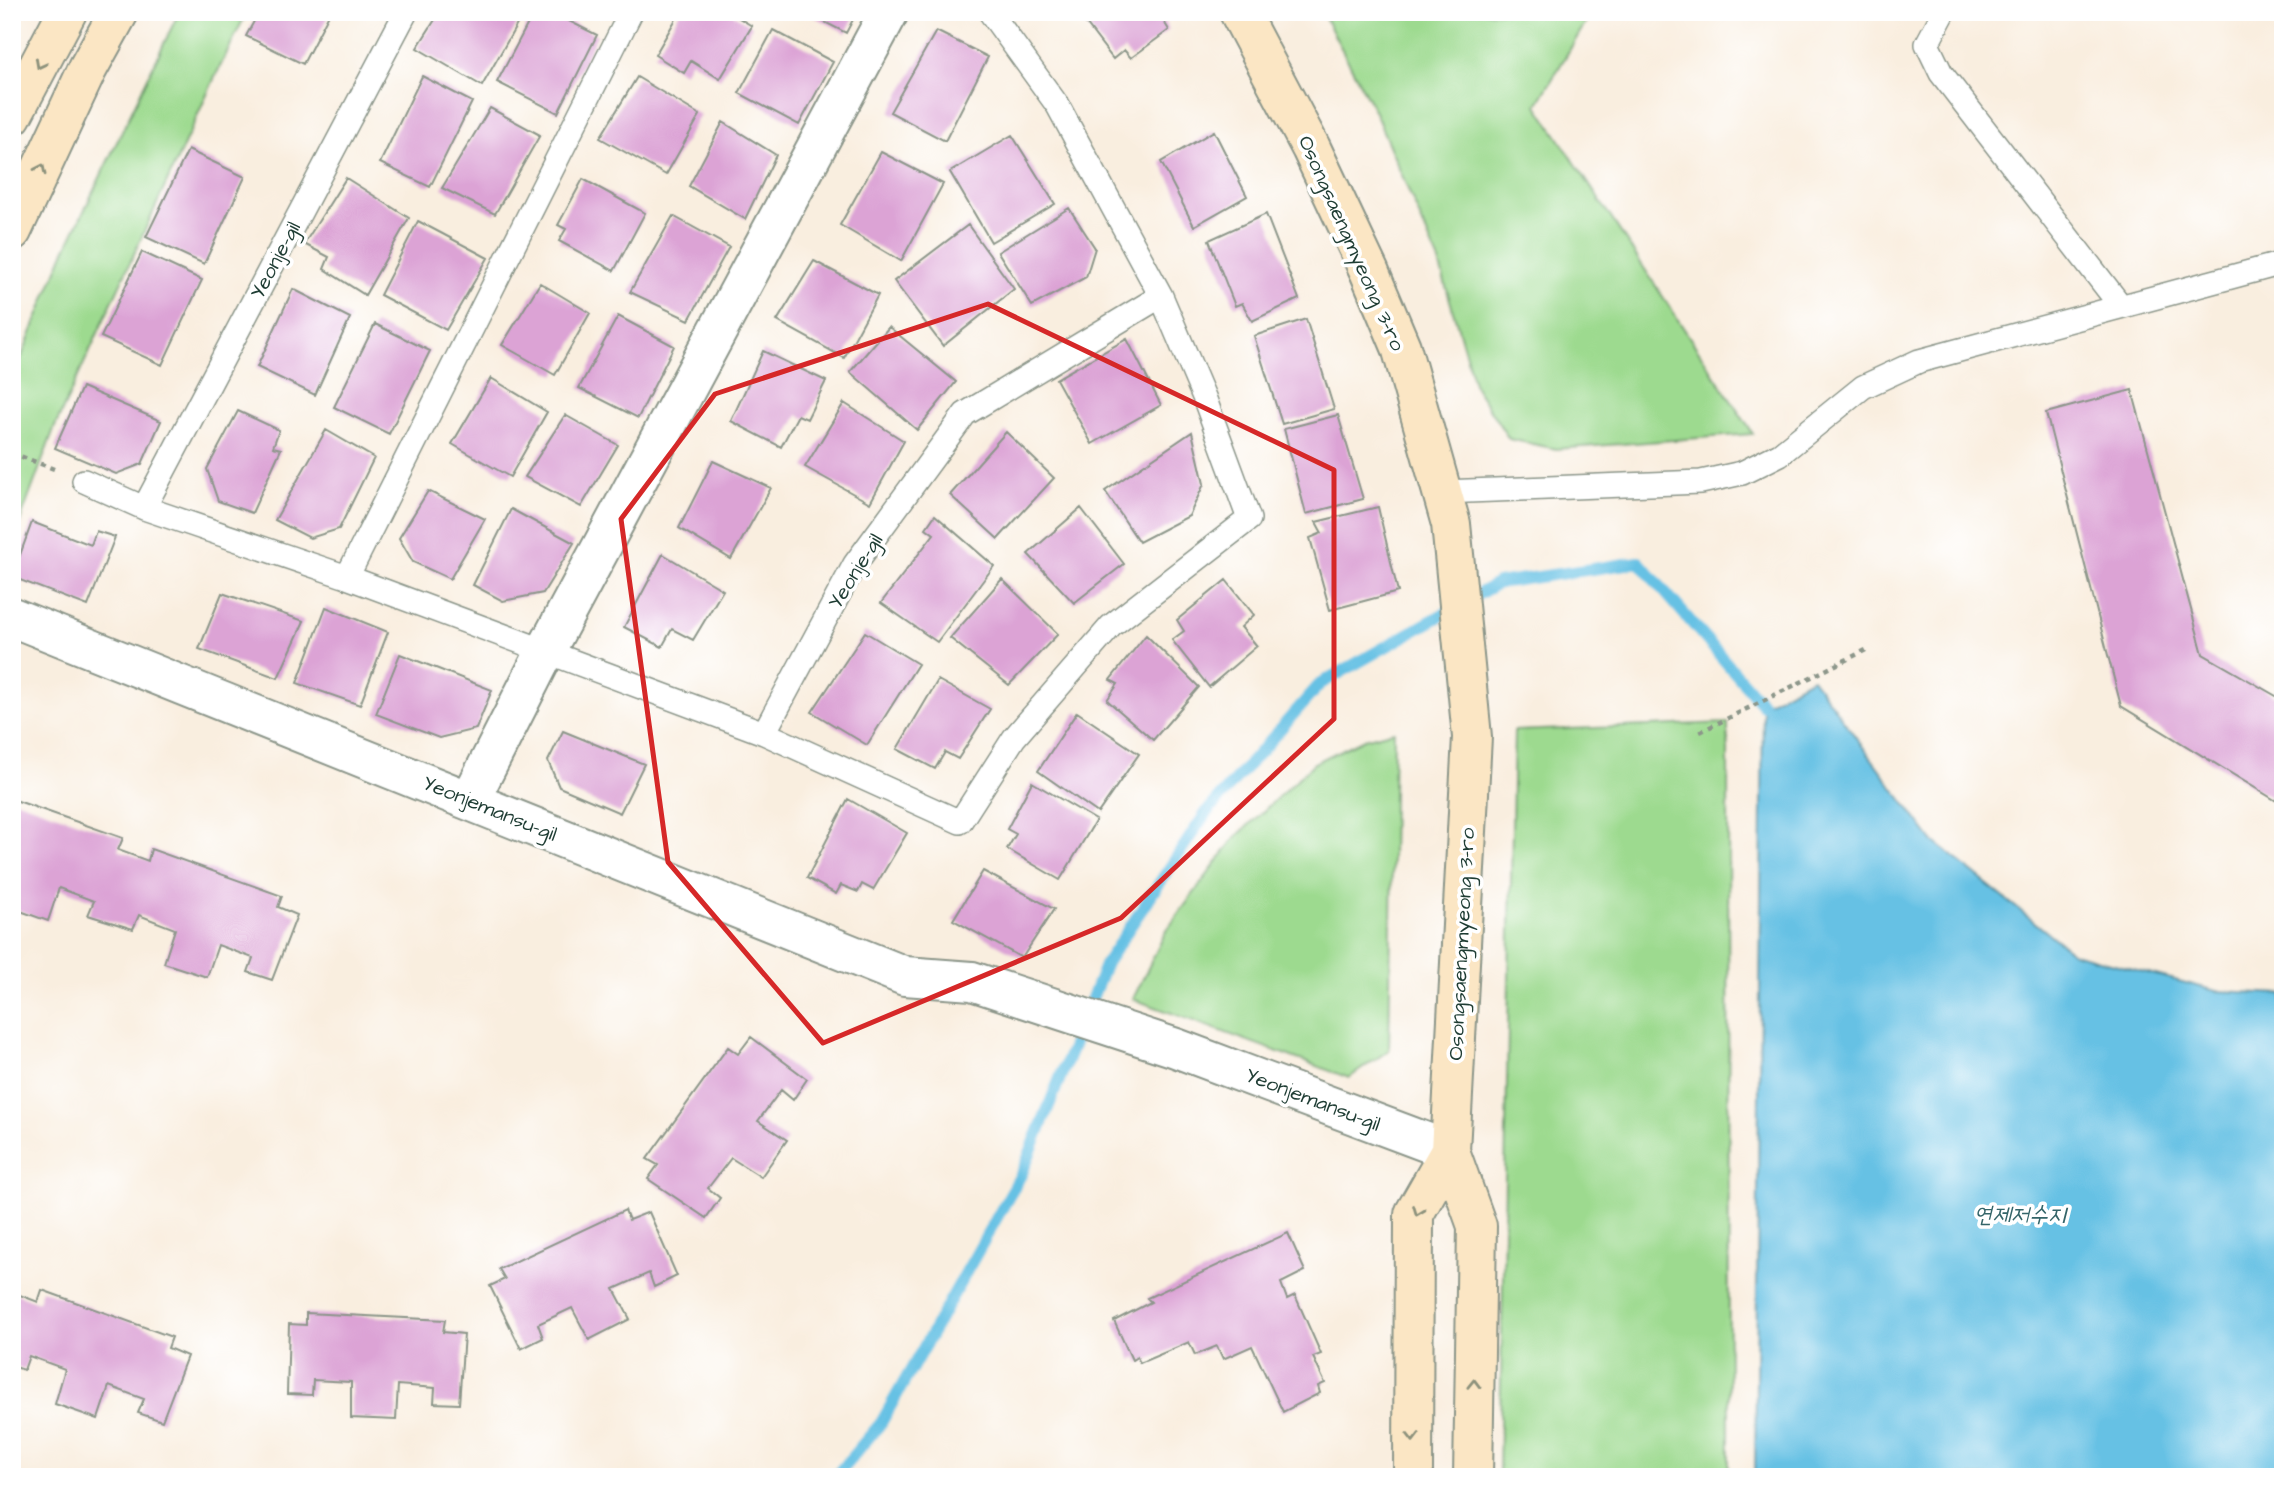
<svg xmlns="http://www.w3.org/2000/svg" width="2295" height="1489" font-family="'Architects Daughter','Poor Story',sans-serif">
	<rect width="100%" height="100%" fill="#fff"/>
	<filter id="ink" filterUnits="userSpaceOnUse"><feTurbulence type="fractalNoise" baseFrequency=".0143" numOctaves="2"/><feDisplacementMap in="SourceGraphic" scale="14" xChannelSelector="R" yChannelSelector="G"/><feConvolveMatrix kernelMatrix="1 2 1 2 8 2 1 2 1" color-interpolation-filters="sRGB"/></filter>
	<filter id="wash" filterUnits="userSpaceOnUse"><feTurbulence type="fractalNoise" baseFrequency=".00686" numOctaves="4" result="noise"/><feDisplacementMap in="SourceGraphic" scale="28" xChannelSelector="R" yChannelSelector="G"/><feGaussianBlur stdDeviation="1.57" result="paint"/><feColorMatrix in="noise" values="0 0 0 0 0 0 0 0 0 0 0 0 0 0 0 0 0 1.4 0 .05"/><feComposite in="paint" operator="in"/></filter>
	<g filter="url(#wash)">
		<rect width="100%" height="100%" fill="#f9eedf"/>
		<path fill="#9dda8f" stroke="#5e8c62" stroke-width="2" d="M179,12H247L215,77L54,429L12,543V380L63,255Z
			M1322,12H1592L1537,105L1753,434L1556,449L1509,439L1475,387L1439,262L1374,110Z
			M1728,723L1729,1477H1499L1514,731Z
			M1394,731L1389,1050L1349,1078L1133,999L1166,931L1234,839L1314,763L1364,739Z"/>
		<path fill="#66c1e4" stroke="#427f8c" stroke-width="2" d="M1812,678L1932,840L2073,953L2216,991L2283,994V1477H1755L1763,705Z"/>
		<g fill="none" stroke-linecap="round" stroke-linejoin="round">
			<path stroke="#66c1e4" stroke-width="12" d="M835,1477L881,1423L1022,1173L1106,963L1206,813L1320,684L1498,583L1639,562L1763,705"/>
		</g>
		<g id="blocks">
			<path fill="#dca3d5" d="M259,12H330L303,64L246,36Z
				M440,12H524L482,86L417,48Z
				M534,12H551L597,35L558,113L497,82Z
				M680,12H729L752,26L720,79L691,61L684,73L655,55Z
				M805,12H857L846,33Z
				M1077,12H1158L1169,30L1131,58L1124,50L1113,59Z
				M773,30L833,62L799,125L739,93Z
				M936,31L988,57L945,141L890,112Z
				M422,76L472,102L430,187L380,163Z
				M637,77L700,115L666,175L600,138Z
				M490,108L540,135L495,214L442,188Z
				M723,122L776,155L745,219L689,186Z
				M1214,131L1247,196L1194,226L1161,162Z
				M1012,135L1055,204L991,242L950,172Z
				M188,150L245,177L204,264L146,237Z
				M881,152L943,184L901,261L840,225Z
				M346,178L409,218L365,295L324,269L329,257L304,244Z
				M583,179L645,213L614,271L559,241L566,229L558,225Z
				M1069,208L1095,248L1086,277L1032,306L998,252Z
				M1266,214L1299,299L1252,321L1242,303L1235,306L1209,240Z
				M673,216L729,247L689,320L630,292Z
				M418,221L488,258L446,330L380,295Z
				M968,225L1014,289L943,346L894,281Z
				M142,252L202,280L162,365L101,337Z
				M814,261L878,295L844,358L777,321Z
				M540,283L590,313L555,375L502,345Z
				M293,289L350,318L315,395L257,367Z
				M618,316L674,346L638,418L579,388Z
				M1306,319L1334,409L1282,424L1254,336Z
				M375,324L430,351L389,434L334,407Z
				M889,327L956,382L917,430L850,372Z
				M1127,339L1161,405L1092,444L1056,379Z
				M763,351L826,381L807,419L798,415L781,447L731,421Z
				M491,378L547,412L510,477L452,444Z
				M82,387L161,421L142,464L116,474L55,448Z
				M2132,390L2203,654L2283,700V805L2121,706L2046,413Z
				M844,403L904,441L870,503L805,467Z
				M238,411L279,430L273,447L281,449L252,513L218,501L207,469Z
				M565,415L618,445L581,507L525,477Z
				M1338,415L1363,499L1306,514L1284,429Z
				M326,430L374,458L339,529L310,538L275,520Z
				M1006,432L1054,478L998,539L950,495Z
				M1192,432L1204,484L1189,516L1139,542L1105,491Z
				M713,461L771,488L731,559L679,528Z
				M428,491L485,519L450,579L413,562L399,538Z
				M1378,507L1398,592L1330,610L1310,538L1322,533L1316,522Z
				M1081,508L1124,564L1074,603L1028,554Z
				M511,509L574,543L543,593L503,601L473,585Z
				M935,515L994,566L937,642L881,603L934,534L926,528Z
				M32,522L91,545L96,531L115,537L88,606L12,577Z
				M663,554L723,590L693,640L672,629L662,647L624,627Z
				M1002,579L1058,634L1009,685L950,638Z
				M1226,580L1254,615L1241,627L1257,646L1209,687L1172,640L1184,631L1177,620Z
				M222,593L304,621L278,678L199,649Z
				M326,607L388,632L360,705L297,683Z
				M865,632L918,664L867,745L812,712Z
				M1146,635L1199,687L1153,740L1107,700L1118,684L1110,680Z
				M400,654L492,690L476,729L439,738L376,714Z
				M938,680L990,709L958,759L945,752L935,769L897,749Z
				M1077,712L1139,754L1098,813L1038,771Z
				M563,731L644,764L620,813L559,787L548,761Z
				M1032,782L1096,820L1060,880L1007,849L1016,834L1007,829Z
				M12,799L123,838L118,850L148,861L151,849L282,896L278,907L297,915L272,980L248,972L253,958L218,945L207,977L164,963L175,929L139,915L133,929L88,915L94,901L59,888L48,921L12,908V883L16,871L12,870Z
				M848,799L907,833L873,890L862,884L858,892L841,885L836,894L807,878Z
				M983,871L1054,909L1022,958L953,920Z
				M751,1037L807,1079L793,1100L781,1090L758,1121L787,1140L761,1177L731,1158L708,1188L720,1198L706,1218L648,1179L658,1165L647,1159L728,1047L738,1054Z
				M625,1210L629,1220L649,1212L677,1276L654,1287L649,1273L614,1289L630,1319L589,1340L572,1308L538,1324L543,1338L521,1349L490,1286L505,1279L499,1269Z
				M1288,1233L1305,1271L1281,1283L1287,1299L1295,1295L1321,1354L1313,1357L1325,1383L1318,1386L1320,1393L1283,1412L1252,1346L1223,1359L1217,1346L1195,1355L1189,1342L1140,1363L1137,1357L1132,1360L1114,1321L1151,1302L1147,1298Z
				M42,1290L172,1337L168,1348L187,1356L162,1421L138,1413L144,1399L109,1386L98,1419L55,1404L65,1369L29,1356L24,1370L12,1366V1292L38,1302Z
				M306,1313L445,1320L443,1332L464,1334L459,1404L434,1403L435,1388L398,1385L396,1420L351,1418V1382L313,1380L312,1395L287,1394L289,1324L306,1325Z"/>
		</g>
	</g>
	<g filter="url(#ink)">
		<use href="#blocks" fill-opacity="0" stroke="#8c968a" stroke-width="2"/>
		<g fill="none" stroke-linecap="round" stroke-linejoin="round">
			<g stroke="#8c968a" stroke-width="26">
				<path id="lane" d="M1944,12L1927,44L1941,73L2120,305
					M84,481L144,508L347,577L764,733L960,822L1014,738L1111,626L1249,519L1204,397L1161,296L1058,106L990,12
					M1442,492L1701,482L1742,473L1780,454L1863,387L1919,361L2283,263
					M144,508L406,12
					M347,577L631,12
					M764,733L855,564L965,414L1161,296"/>
			</g>
			<g stroke="#8c968a" stroke-width="42">
				<path id="street" d="M12,617L905,976L972,981L1176,1048L1450,1151
					M470,800L545,652L889,12"/>
			</g>
			<g stroke="#8c968a" stroke-width="42">
				<path id="secondary" d="M1239,12L1311,148L1369,271L1401,347L1451,524L1472,737L1450,1151L1477,1226L1473,1477
					M12,116L67,12
					M12,231L88,68L119,12
					M1413,1477L1414,1214L1450,1151"/>
			</g>
			<path stroke="#8c968a" stroke-width="4.5" stroke-dasharray="5 5" stroke-linecap="butt" d="M12,453L54,469
				M1700,732L1870,648"/>
			<use href="#lane" stroke="#fff" stroke-width="23"/>
			<use href="#street" stroke="#fff" stroke-width="38"/>
			<use href="#secondary" stroke="#fbe6c4" stroke-width="38"/>
		</g>
		<defs><path id="oneway-chevron" d="M-2-3.5L2.5 0L-2 3.5" fill="none" stroke-width="1.6" stroke-linecap="round" stroke-linejoin="round" transform="scale(1.75)"/></defs>
		<g stroke="#8d927c">
			<use href="#oneway-chevron" transform="translate(40 64) rotate(118)"/>
			<use href="#oneway-chevron" transform="translate(41 169) rotate(-65)"/>
			<use href="#oneway-chevron" transform="translate(1418 1211) rotate(111)"/>
			<use href="#oneway-chevron" transform="translate(1474 1384) rotate(-89)"/>
			<use href="#oneway-chevron" transform="translate(1413 1437) rotate(90)"/>
		</g>
	</g>
	<path fill="none" stroke="#d62828" stroke-width="5" stroke-linejoin="round" d="M988,304L1334,470V719L1121,918L823,1043L668,862L621,519L715,394Z"/>
	<g text-anchor="middle" stroke-width="7" stroke-linejoin="round" paint-order="stroke">
		<g font-size="21" fill="#1f3d34" stroke="#fff">
			<text transform="translate(1352 243) rotate(66)" y="7">Osongsaengmyeong 3-ro</text>
			<text transform="translate(275 260) rotate(-62)" y="7">Yeonje-gil</text>
			<text transform="translate(855 571) rotate(-58)" y="7">Yeonje-gil</text>
			<text transform="translate(490 808) rotate(22)" y="7">Yeonjemansu-gil</text>
			<text transform="translate(1461 944) rotate(-87)" y="7">Osongsaengmyeong 3-ro</text>
			<text transform="translate(1313 1099) rotate(21)" y="7">Yeonjemansu-gil</text>
		</g>
		<g font-size="23" font-style="italic" fill="#346569" stroke="#fff">
			<text x="2020" y="1222">연제저수지</text>
		</g>
	</g>
	<rect width="2295" height="1489" fill="none" stroke="#fff" stroke-width="42"/>
</svg>
